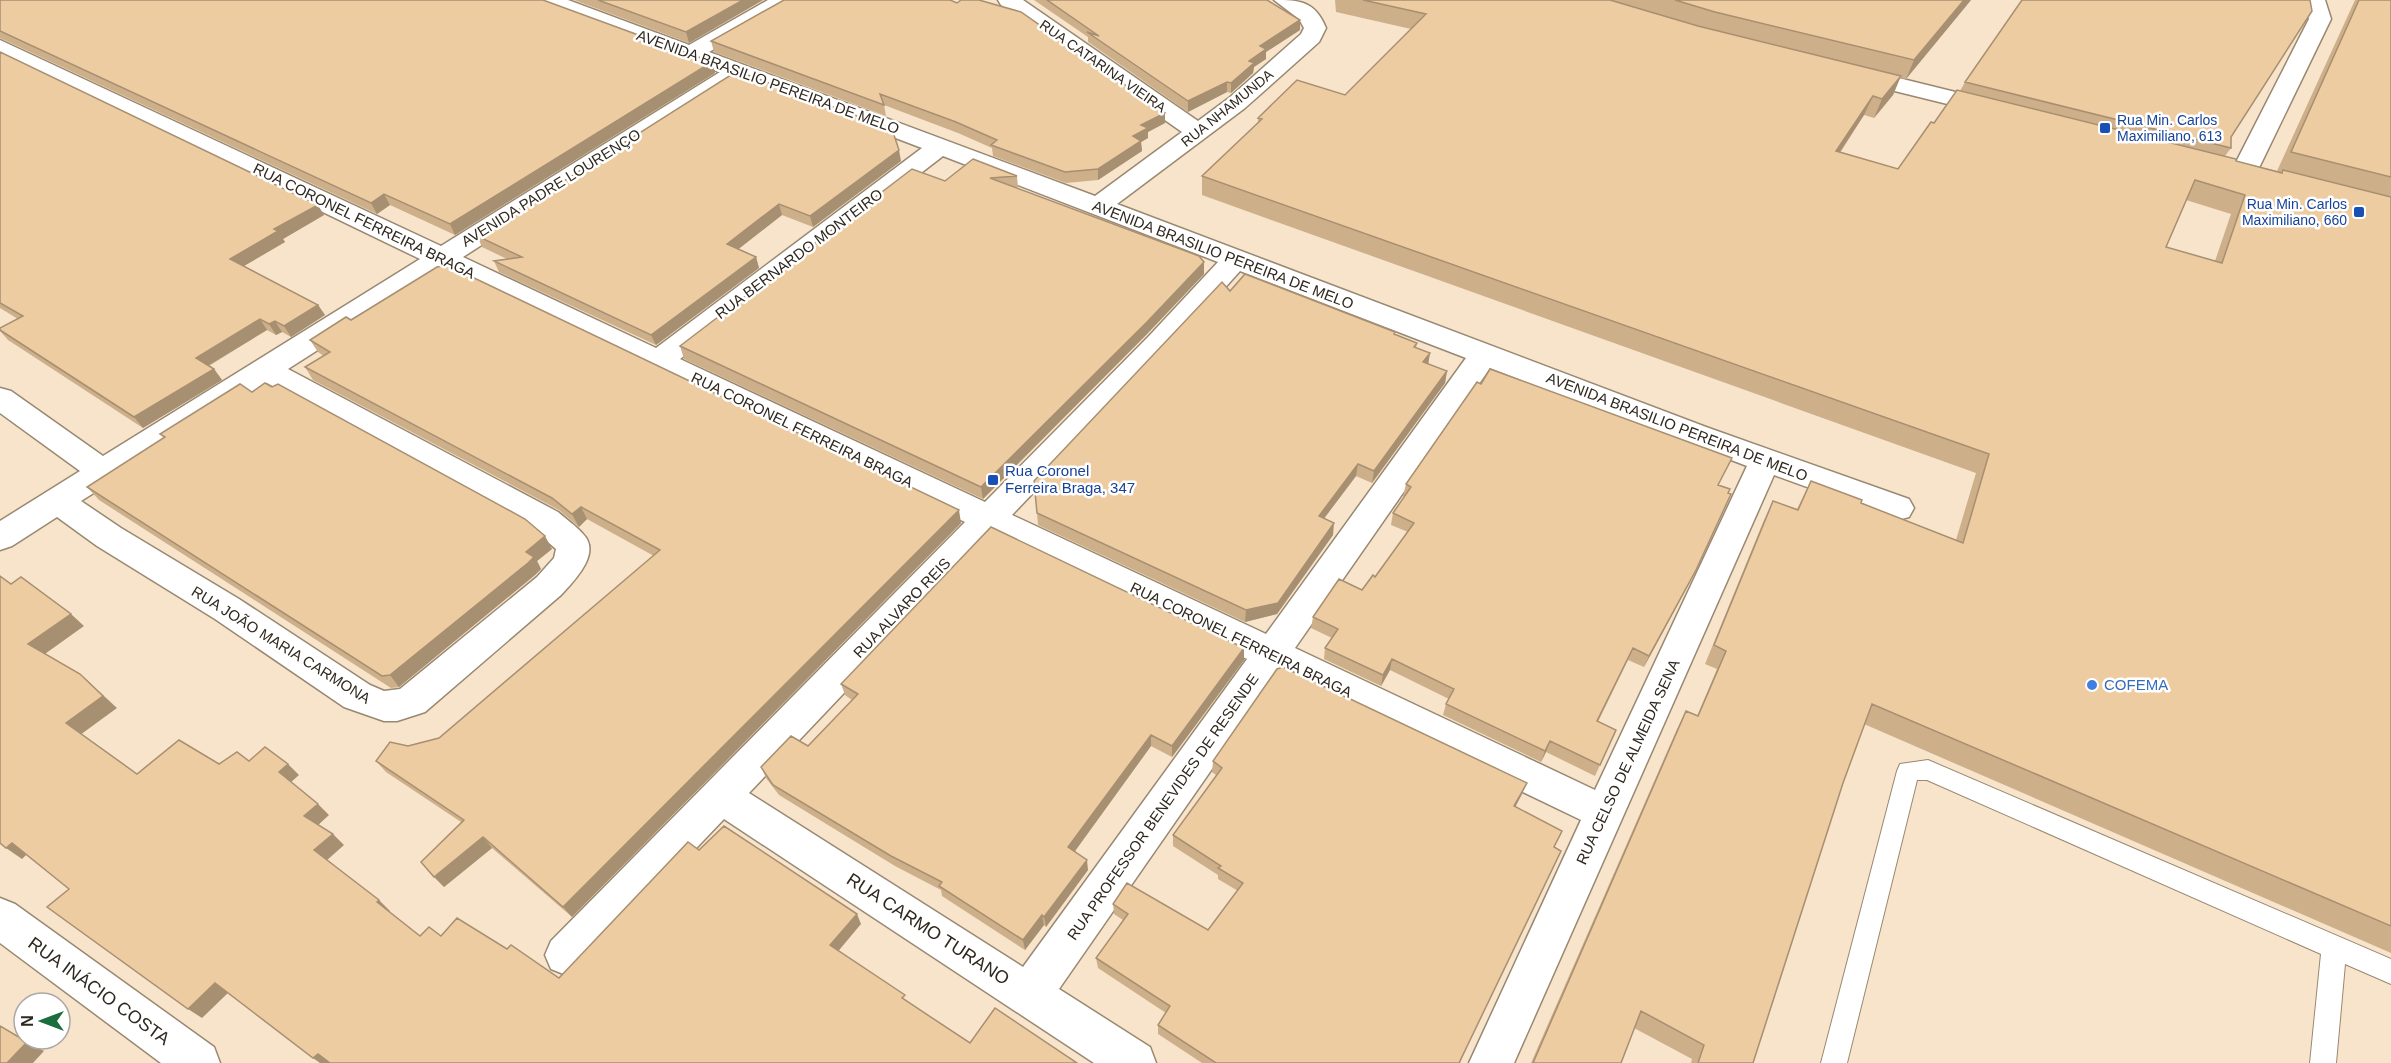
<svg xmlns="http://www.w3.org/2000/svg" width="2391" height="1063" font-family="Arial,sans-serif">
	<rect width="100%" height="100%" fill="#f7e4cb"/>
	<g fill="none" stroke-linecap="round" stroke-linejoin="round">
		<g stroke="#998871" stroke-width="2">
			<path id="lane" d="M1928,760L2391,959V984L2345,964L2336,1063H2310L2321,954L1927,780H1917L1847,1063H1821L1897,771L1900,764Z"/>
		</g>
		<g stroke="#998871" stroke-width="3">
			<path id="street" d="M537,0H568L689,45L768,0H794L791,5L709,52L1095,196L1182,132L1001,5L998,0H1023L1198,121L1229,98L1301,34L1304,28L1299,19L1274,0C1300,0 1315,1 1326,28L1319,42L1245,108L1117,204L1706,427L1909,499L1914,508L1909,517L1898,520L1774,475L1514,1063H1469L1581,820L1278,674L1059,989L1150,1047L1156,1063H1094L724,819L581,969L566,975L551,969L545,955L551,941L965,522L443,270L288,369L558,512C566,519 576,526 583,534C602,553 574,581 561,595L425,712L397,721H384L344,707L215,619L97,546L57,517L12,546L0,550V521L80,471L0,413V388L11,391L103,456L420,259L0,56V40L441,246L720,72L540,5ZM740,79L922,148L656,348L463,257ZM943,156L1218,262L1149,336L985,502L680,359ZM1240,271L1466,358L1266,634L1012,515L1169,350ZM1490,368L1747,466L1595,790L1295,648ZM267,383L534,530L556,549L554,558L537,577L400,689L384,691L370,685L239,599L121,528L81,501ZM993,536L1247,659L1023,967L749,793Z
				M2303,0H2325L2331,19L2257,172L2253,177L2244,180L2235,177L2231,172L2309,19Z
				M1854,67L2004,104L2008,109L2004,114L1996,116L1846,79L1842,74L1846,69Z
				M0,898L15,904L214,1047L220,1063H161L0,943Z"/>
		</g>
		<use href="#lane" fill="#fff" fill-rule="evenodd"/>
		<use href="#street" fill="#fff" fill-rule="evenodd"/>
	</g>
	<path fill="#cdaf8a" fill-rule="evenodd" d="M0,0L715,73L455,235L390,205L377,214L0,38Z
		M574,0H763L689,43Z
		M1034,0H1267L1300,20V30L1266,52V59L1254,67L1253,73L1231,93L1227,92L1188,112L1088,42V37Z
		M1335,0H1971L1906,79L1900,78L1893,95L1874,118L1864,115L1840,153L1898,169L1934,123L1960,91L1965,82L2231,137V148L2225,156L2236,161L2277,171L2355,0H2391V953L1864,724L1843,783L1753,1063H1691L1692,1059L1634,1028L1621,1063H1531L1677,729L1686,711L1697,716L1717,669L1705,664L1764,520L1773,501L1797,509L1811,481L1861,503L1956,540L1976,473L1202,195V176L1258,123V118L1345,95L1411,29L1336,12ZM2186,200L2231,214L2215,261L2166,247Z
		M711,41L1165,123L1148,132V138L1141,142L1142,151L1098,180L1066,183L993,156L992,148L958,133L884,105L886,116L714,52Z
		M0,52L324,215L283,239L285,242L244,266L318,305L325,315L291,337L282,332L276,335L267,330L209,366L214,369L222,380L143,428L8,340L0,331V328L18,319L0,308Z
		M901,161L813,227L782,215L738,249L756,257L759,268L656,345L499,272L494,261L507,259L482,247L477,236Z
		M1017,176L1018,187L1016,188L1204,262V274L1147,334L983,499L684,359L680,346L945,181Z
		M1230,291L1395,332V335L1417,343L1416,348L1430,353L1428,364L1447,371L1445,383L1372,483L1356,476L1324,518L1333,535L1277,614L1245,622L1038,525L1037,513Z
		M351,320L961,523L572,917L492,848L444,887L461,822L386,772L376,761L408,746L439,738L654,556L587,519L579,527L559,510L313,380L305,367L324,356L318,352L310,340Z
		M252,392L552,549L537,561L541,569L535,575L399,687L391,688L99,500L87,487L164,438L160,434Z
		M1406,484L1719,485L1690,582L1644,667L1628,660L1598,722L1616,730L1595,776L1546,752L1541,762L1443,715L1446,704L1449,699L1390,670L1381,686L1324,659L1325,648L1332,638L1311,628L1313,617L1362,590L1375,577L1408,532L1391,525L1393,513L1404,497L1403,496Z
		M1244,648V660L1172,757L1151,746L1075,851L1088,870L1046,927L1044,925L1025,950L942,896L941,890L895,866L779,795L766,778L761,767L808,746L852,700L845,695L841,684Z
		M1213,761L1522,794L1515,807L1555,848L1460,1063H1202L1158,1034V1025L1166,1013L1098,968L1096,958L1123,920L1114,914L1113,904L1208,930L1238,891L1218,879V875L1173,846V835L1216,775L1212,772Z"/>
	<path fill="#a78f71" d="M743,0H763L689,43L686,32Z
		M1964,0H1971L1906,79L1914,60Z
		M1300,20V30L1266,52V59L1254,67L1253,73L1231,93V83L1260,46Z
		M712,62L715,73L455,235L450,224Z
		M1901,76L1893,95L1874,118L1882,99Z
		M1227,82V92L1188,112V101Z
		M1873,96L1864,115L1828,170L1836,151Z
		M1165,113V123L1148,132V138L1141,142L1142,151L1098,180V169L1133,136L1141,125Z
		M899,150L901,161L813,227L810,216Z
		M384,194L390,205L377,214L371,203Z
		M779,204L782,215L731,255L727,244Z
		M318,205L324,215L283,239L285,242L237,270L230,259L274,229Z
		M756,257L759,268L656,345L651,335Z
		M1204,262V274L1147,334L983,499L981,487Z
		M318,305L325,315L291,337L284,326Z
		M260,319L267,330L204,368L196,358Z
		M275,321L282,332L276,335L269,324Z
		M1430,353L1428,365L1423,362Z
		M214,369L222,380L143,428L134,417Z
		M1447,371L1445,383L1372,483L1374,471Z
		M1358,464L1356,476L1317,528L1319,516Z
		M1731,494L1690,582L1644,667L1649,656Z
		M581,507L587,519L579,527L572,514Z
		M959,510L961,523L572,917L563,907Z
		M1334,523L1333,535L1277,614L1245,622L1246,610Z
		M545,536L552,549L537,561L541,569L535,575L399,687L390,675L526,552Z
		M71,614L84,626L42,656L28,644Z
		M1244,648V660L1172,757V746Z
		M1392,659L1390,670L1381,686L1383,675Z
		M80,674L117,708L80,735L66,723Z
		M1151,735V746L1070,858L1068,847Z
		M1550,741L1546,752L1541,762L1545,751Z
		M288,764L299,775L290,783L279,772Z
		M1527,783L1522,794L1510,817L1514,806Z
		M318,804L329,815L316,827L304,816Z
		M333,834L344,845L326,861L314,850Z
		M483,837L492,848L444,887L434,877Z
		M12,843L27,854L22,859L6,848Z
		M1087,860L1088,870L1046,927L1044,917Z
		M379,900L390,911L389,913L377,902Z
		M857,914L861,924L835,955L830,945Z
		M1042,915L1044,925L1025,950L1023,940Z
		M215,983L229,992L202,1018L188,1009Z
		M0,1026L44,1051L33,1063H7Z
		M318,1054L331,1063H320L313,1058Z"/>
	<path fill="#eecca1" stroke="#a78f71" stroke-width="1.5" fill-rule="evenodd" d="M0,0H543L712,62L450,224L384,194L371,203L0,31Z
		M598,0H743L686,32Z
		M784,0H950L957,3L961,0H979L1021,12L1165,113L1141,125L1148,128L1133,136L1141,141L1098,169L1065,172L991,145L997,140L956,122L880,94L884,105L711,41Z
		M1047,0H1267L1300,20L1260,46L1266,49L1249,61L1254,63L1231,83L1227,82L1188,101L1087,32L1099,36Z
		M1363,0H1610L1698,26L1901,76L1882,99L1873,96L1836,151L1898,169L1931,122L1934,123L1957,90L2236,159V161L2282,173L2283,170L2391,197V926L1872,704L1843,783L1753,1063H1698L1704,1045L1641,1011L1621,1063H1533L1686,711L1698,716L1726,651L1714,645L1773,501L1798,510L1811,481L1862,500L1861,503L1963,543L1989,454L1202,176L1262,119L1258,118L1297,80L1345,95L1426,14ZM2195,180L2245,195L2222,263L2166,247Z
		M1675,0H1964L1914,60L1715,12Z
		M2022,0H2310L2312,11L2231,137V148L1965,82Z
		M2359,0H2391V177L2291,152Z
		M0,52L318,205L274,229L278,231L230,259L318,305L284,326L275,321L269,324L260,319L196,358L214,369L134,417L0,330V328L23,316L0,303Z
		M737,71L892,129L899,150L810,216L779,204L727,244L756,257L651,335L494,261L522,257L477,236Z
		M973,159L1017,176L990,178L1199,256L1204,262L1147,322L981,487L680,346L912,169L945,181Z
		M447,265L959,510L563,907L483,837L434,877L421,862L464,820L376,761L390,742L408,746L439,738L660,550L581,507L572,514L552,498L305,367L330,352L310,340L346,317L351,320L437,267Z
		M1245,274L1395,332L1394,334L1417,343L1414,347L1430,353L1423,362L1447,371L1374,471L1358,464L1319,516L1334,523L1278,603L1246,610L1037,513L1034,481L1222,282L1230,291Z
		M1490,369L1732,458L1718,485L1730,489L1728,493L1731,494L1696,570L1649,656L1633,648L1597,721L1616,730L1600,765L1550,741L1545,751L1446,704L1454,689L1392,659L1383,675L1325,648L1338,629L1313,617L1339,579L1362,590L1373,575L1375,577L1414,523L1393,513L1411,487L1406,484L1477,382L1481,384Z
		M265,383L272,387L278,384L525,519L545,536L526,552L534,557L528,563L390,675L382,676L87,487L165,437L160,434L240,384L252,392Z
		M991,527L1244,648L1172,746L1151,735L1068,847L1087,860L1044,917L1042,915L1023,940L939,886L942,882L891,856L773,785L761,767L791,736L808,746L858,694L841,684Z
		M0,576L11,584L21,577L71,614L28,644L80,674L103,696L66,723L137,774L179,740L219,764L237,752L249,761L265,747L288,764L279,772L318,804L304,816L333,834L314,850L379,900L377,902L420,936L429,927L441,936L457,918L507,949L511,945L559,978L688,842L699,850L724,826L857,914L830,945L905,995L902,998L970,1043L995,1008L1077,1063H330L318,1054L313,1058L215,983L188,1009L47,907L69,889L12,843L6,848L0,843Z
		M1283,667L1527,783L1514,806L1562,831L1554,847L1561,851L1459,1063H1216L1158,1025L1170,1006L1096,958L1128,914L1113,904L1127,883L1208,930L1243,883L1218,868L1221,866L1173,835L1222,768L1213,761L1277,669Z
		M0,1026L27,1042L7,1063H0Z"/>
	<g fill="#1a4fb4" stroke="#fff" stroke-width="2">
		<rect x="2099" y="122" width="12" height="12" rx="3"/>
		<rect x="2353" y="206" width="12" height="12" rx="3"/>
		<rect x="987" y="474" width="12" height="12" rx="3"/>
	</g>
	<circle fill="#3f7fe0" stroke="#fff" stroke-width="2" cx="2092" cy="685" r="6"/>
	<g text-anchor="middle" stroke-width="5" stroke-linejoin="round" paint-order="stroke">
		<g font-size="14" fill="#2f281f" stroke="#fff">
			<text transform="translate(1103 66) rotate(35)" y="5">RUA CATARINA VIEIRA</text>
			<text transform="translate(1227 108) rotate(-39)" y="5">RUA NHAMUNDA</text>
		</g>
		<g font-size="14" fill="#164399" stroke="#fff" text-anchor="start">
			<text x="2117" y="125">Rua Min. Carlos<tspan x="2117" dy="16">Maximiliano, 613</tspan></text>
			<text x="2347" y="209" text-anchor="end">Rua Min. Carlos<tspan x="2347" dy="16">Maximiliano, 660</tspan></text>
		</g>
		<g font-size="15" fill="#2f281f" stroke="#fff">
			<text transform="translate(768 82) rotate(20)" y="5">AVENIDA BRASILIO PEREIRA DE MELO</text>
			<text transform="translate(551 188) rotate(-32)" y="5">AVENIDA PADRE LOURENÇO</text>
			<text transform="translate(364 221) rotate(26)" y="5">RUA CORONEL FERREIRA BRAGA</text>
			<text transform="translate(799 254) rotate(-37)" y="5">RUA BERNARDO MONTEIRO</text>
			<text transform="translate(1223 255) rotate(21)" y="5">AVENIDA BRASILIO PEREIRA DE MELO</text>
			<text transform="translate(1677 427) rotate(21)" y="5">AVENIDA BRASILIO PEREIRA DE MELO</text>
			<text transform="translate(802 430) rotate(26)" y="5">RUA CORONEL FERREIRA BRAGA</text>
			<text transform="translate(902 608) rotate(-46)" y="5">RUA ALVARO REIS</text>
			<text transform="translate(1241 640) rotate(26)" y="5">RUA CORONEL FERREIRA BRAGA</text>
			<text transform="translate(281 645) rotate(32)" y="5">RUA JOÃO MARIA CARMONA</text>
			<text transform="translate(1628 762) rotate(-65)" y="5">RUA CELSO DE ALMEIDA SENA</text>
			<text transform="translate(1163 807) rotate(-55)" y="5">RUA PROFESSOR BENEVIDES DE RESENDE</text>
		</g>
		<g font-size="15" fill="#164399" stroke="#fff" text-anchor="start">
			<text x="1005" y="476">Rua Coronel<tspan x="1005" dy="17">Ferreira Braga, 347</tspan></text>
		</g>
		<g font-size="15" fill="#366cbe" stroke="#fff" text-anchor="start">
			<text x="2104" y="690">COFEMA</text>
		</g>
		<g font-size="18" fill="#2f281f" stroke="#fff">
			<text transform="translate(928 929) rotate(33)" y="6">RUA CARMO TURANO</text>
			<text transform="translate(99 991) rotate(36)" y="6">RUA INÁCIO COSTA</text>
		</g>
	</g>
	<g transform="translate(42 1021) rotate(270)"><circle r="28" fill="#ffffff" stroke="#aca9a5" stroke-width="1.5"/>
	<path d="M0-4.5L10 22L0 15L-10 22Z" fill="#1c6d3e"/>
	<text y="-9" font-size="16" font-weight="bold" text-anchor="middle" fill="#2f281f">N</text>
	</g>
</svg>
